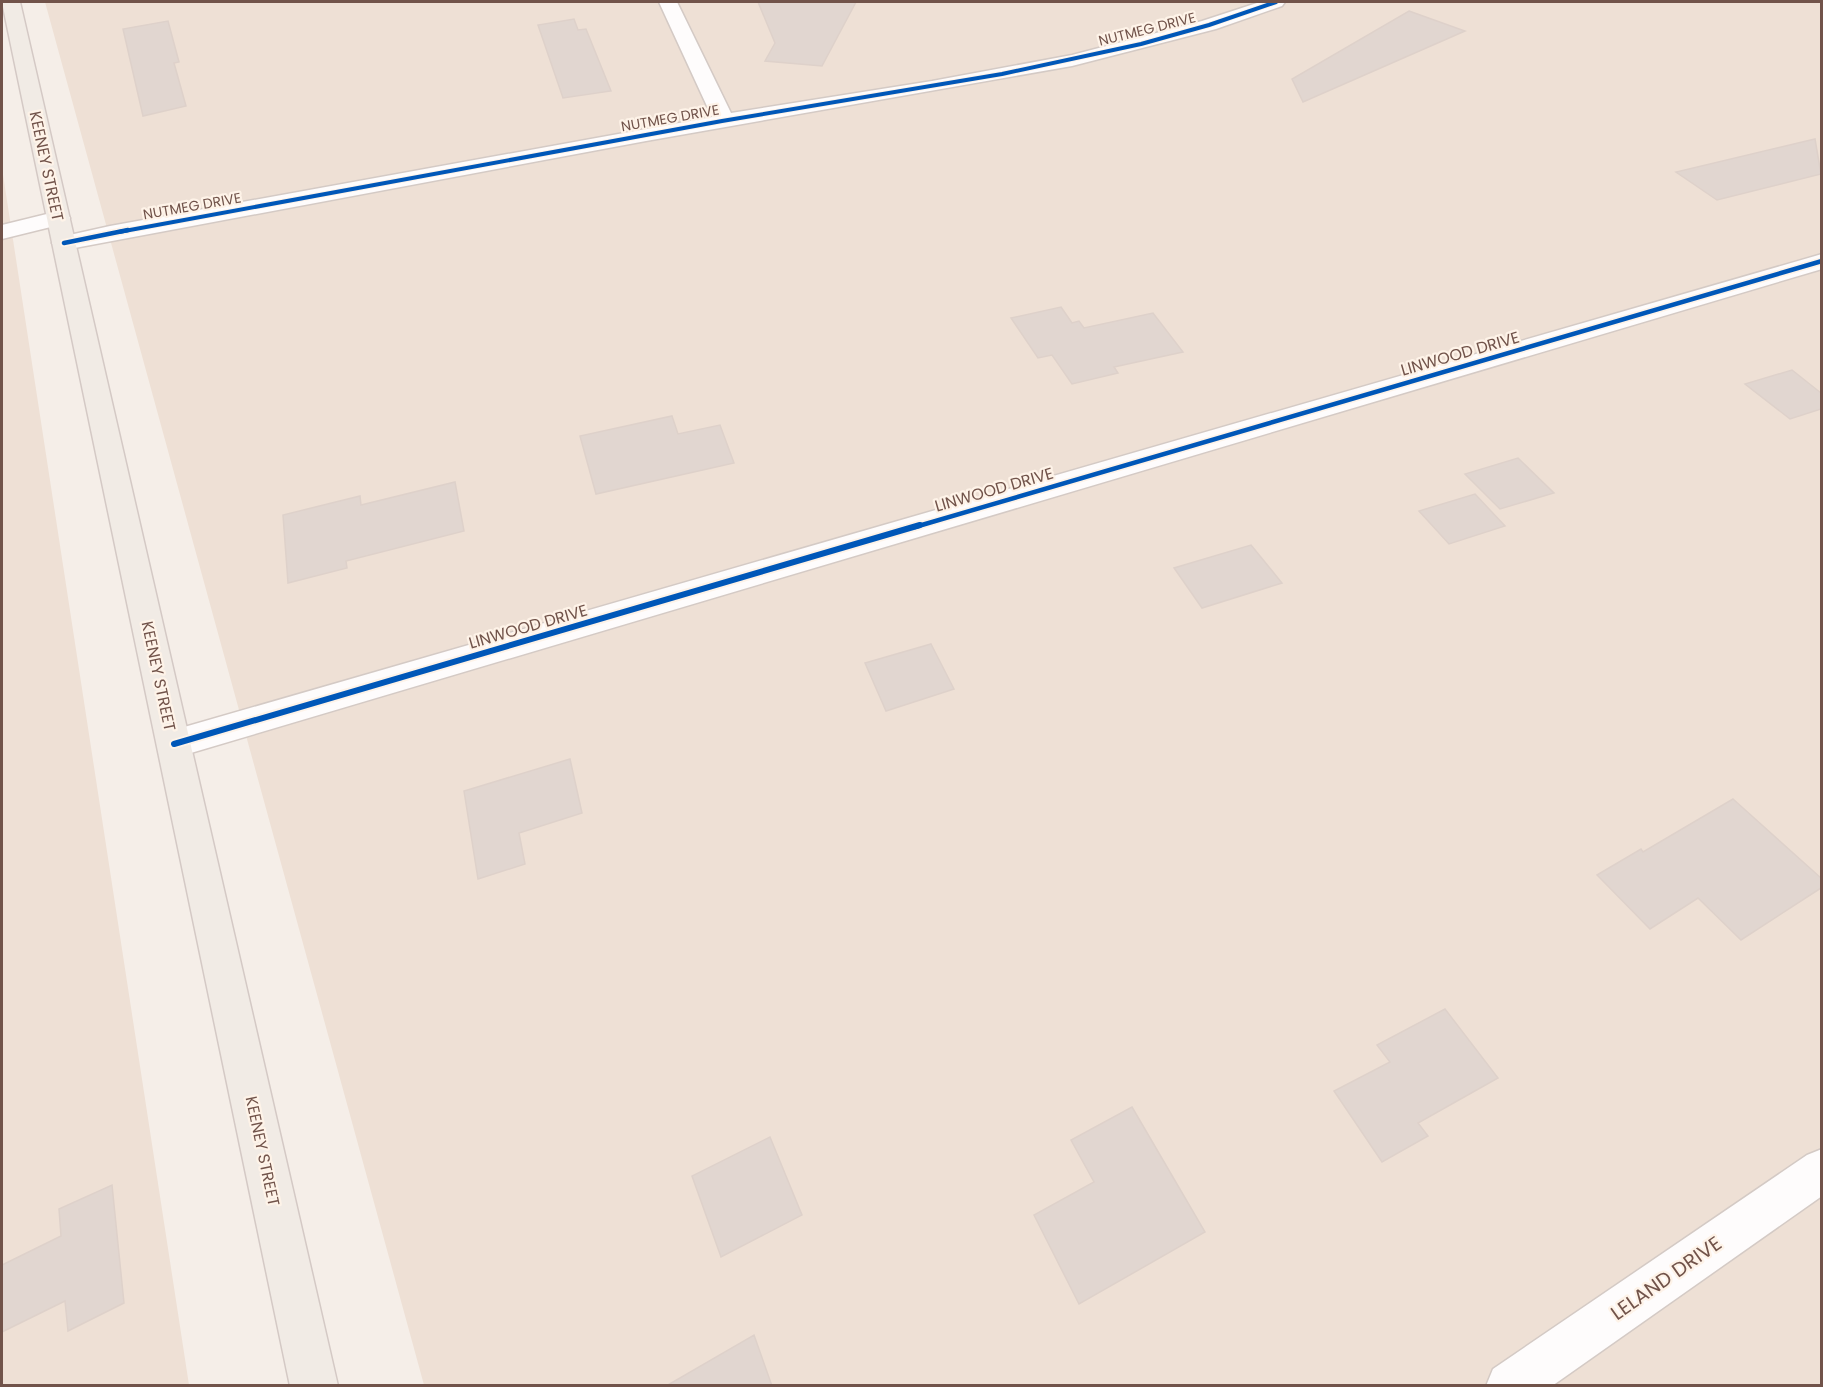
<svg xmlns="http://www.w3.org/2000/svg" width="1823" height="1387" font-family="Poppins,sans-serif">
	<rect width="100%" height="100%" fill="#f5eee8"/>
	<path fill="#eee0d5" d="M45,2H1821V1385H424Z
		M2,168L189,1385H2Z"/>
	<path fill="#e1d6d0" stroke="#ded1ca" stroke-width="1.5" d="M758,2H856L822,66L765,61L775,43Z
		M1409,11L1465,31L1303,102L1292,79Z
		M574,19L578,30L586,29L611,91L563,98L538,25Z
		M168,21L179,62L174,63L186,106L143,116L123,29Z
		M1815,139L1821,174L1717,200L1676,172Z
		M1061,307L1072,323L1079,321L1084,328L1153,313L1183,352L1114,367L1118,373L1072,384L1052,355L1038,358L1011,318Z
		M1792,370L1821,393V409L1790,419L1745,384Z
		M672,416L678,434L720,425L734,463L596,494L580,436Z
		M1518,458L1554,493L1500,509L1465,474Z
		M455,482L464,531L346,561L347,568L288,583L283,515L360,496L361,505Z
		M1475,494L1505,526L1449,544L1419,511Z
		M1251,545L1282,583L1202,608L1174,568Z
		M931,644L954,689L886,711L865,663Z
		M570,759L582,813L519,833L525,864L478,879L464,791Z
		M1733,799L1821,878V888L1741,940L1698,898L1650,929L1597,875L1641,849L1643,852Z
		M1445,1009L1498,1078L1418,1123L1428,1136L1382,1162L1334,1091L1390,1062L1377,1045Z
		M1132,1107L1205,1232L1079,1304L1034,1215L1094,1182L1071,1140Z
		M770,1137L802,1215L721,1257L692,1176Z
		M112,1185L124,1303L68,1331L65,1301L2,1332V1265L61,1236L59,1209Z
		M754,1335L772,1386H666Z"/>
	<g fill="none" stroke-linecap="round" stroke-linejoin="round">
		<g stroke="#d4cac5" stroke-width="3">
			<path id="minor" d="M659,2H677L731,113L932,81L1072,55L1202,21L1260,2H1285L1282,6L1216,29L1072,66L646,141L64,250L56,248L52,243L56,238L110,226L712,117Z
				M59,211L67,213L70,218L67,223L2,239V225Z
				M1822,254V269L174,758L162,754L157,744L162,734L174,730Z
				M1822,1149V1196L1552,1386H1486L1493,1369L1807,1155Z"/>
		</g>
		<g stroke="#d4c9c5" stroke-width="3">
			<path id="major" d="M2,2H20L338,1386H290Z"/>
		</g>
		<use href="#minor" fill="#fefcfc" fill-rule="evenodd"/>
		<use href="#major" fill="#f1ebe5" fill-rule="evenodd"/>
		<g stroke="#fef3e8" stroke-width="6">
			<path id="cycleway-far2" d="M119,232L722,121L1002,74L1141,44L1209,25L1276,2"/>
		</g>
		<g stroke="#fef3e8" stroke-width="8">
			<path id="cycleway-far1" d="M64,243L128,230
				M915,527L1822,261"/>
		</g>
		<g stroke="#fef3e8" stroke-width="10">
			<path id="cycleway" d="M174,744L920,525"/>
		</g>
		<use href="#cycleway-far2" stroke="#0057b8" stroke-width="4"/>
		<use href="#cycleway-far1" stroke="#0057b8" stroke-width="4.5"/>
		<use href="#cycleway" stroke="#0057b8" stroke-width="6"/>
	</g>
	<g text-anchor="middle" stroke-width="4.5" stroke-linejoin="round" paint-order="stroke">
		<g font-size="14" fill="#71534a" stroke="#fef3e8">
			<text transform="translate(1147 29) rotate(-14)" y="5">NUTMEG DRIVE</text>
			<text transform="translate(670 118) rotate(-10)" y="5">NUTMEG DRIVE</text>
			<text transform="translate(192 206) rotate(-10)" y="5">NUTMEG DRIVE</text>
		</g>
		<g font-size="16" fill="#71534a" stroke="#fef3e8">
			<text transform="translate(47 166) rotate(78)" y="6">KEENEY STREET</text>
			<text transform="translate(1460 353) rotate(-16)" y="6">LINWOOD DRIVE</text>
			<text transform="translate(994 489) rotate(-16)" y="6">LINWOOD DRIVE</text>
			<text transform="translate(528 626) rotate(-16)" y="6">LINWOOD DRIVE</text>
			<text transform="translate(159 676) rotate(78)" y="6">KEENEY STREET</text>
			<text transform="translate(263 1151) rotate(78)" y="6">KEENEY STREET</text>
		</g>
		<g font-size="20" fill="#71534a" stroke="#fef3e8">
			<text transform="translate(1666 1278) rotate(-35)" y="7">LELAND DRIVE</text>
		</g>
	</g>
	<rect width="1823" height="1387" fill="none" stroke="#71534a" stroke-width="6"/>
</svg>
